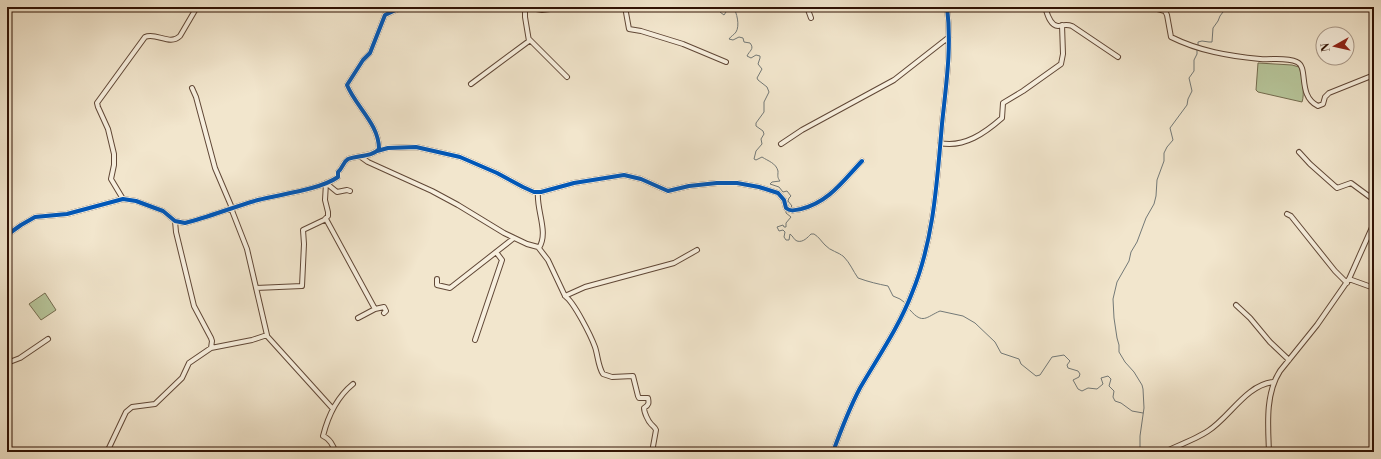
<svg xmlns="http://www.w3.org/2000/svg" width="1381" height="459" font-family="'Libre Bodoni',serif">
	<rect width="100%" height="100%" fill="#f2e6cd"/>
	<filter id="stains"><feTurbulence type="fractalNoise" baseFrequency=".005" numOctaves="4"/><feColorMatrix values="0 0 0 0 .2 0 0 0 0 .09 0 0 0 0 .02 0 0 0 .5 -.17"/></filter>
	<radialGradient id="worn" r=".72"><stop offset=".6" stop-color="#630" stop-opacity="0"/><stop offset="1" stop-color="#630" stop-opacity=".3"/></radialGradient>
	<path fill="#b7c69b" stroke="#746c50" d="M1258,63L1292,65L1299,67C1302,74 1305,95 1302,102L1258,92L1256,90Z
		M45,293L56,310L41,320L29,304Z"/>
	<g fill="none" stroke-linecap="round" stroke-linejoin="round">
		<path stroke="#737977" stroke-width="1" d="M721,7L720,12L724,15L726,12V7
			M733,7C737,12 740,26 736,32C734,35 731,36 729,39L733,40L739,37L743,38L744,42L750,43C755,49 749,51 747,56L751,58L756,55L760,56V58L758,64L762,69L757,78L758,80L767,87L769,92L764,102V112L756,123V126L763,131L764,134L761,139L762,144L756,151L754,159L756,160L762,157C768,161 776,163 778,171C778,176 777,177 780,181L772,182L770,184L779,187L783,192L787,191L791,196L789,198L788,201L792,206L790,208
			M1198,46V42L1202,41L1209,42H1212L1213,28L1218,21L1220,16L1223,12L1224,7
			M786,210V213L791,217L786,223V227H784L783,225L777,227L779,231L783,230L785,232L784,237L786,240H789L790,234C793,236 794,240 797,241C803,243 808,237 811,234H814C819,237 821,241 825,245C830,251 839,252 844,257C850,263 853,271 858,278C869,282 878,284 888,286L893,296L900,299L904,302
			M910,310C923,325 926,317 940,311L963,316L975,323L995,342L1001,353L1019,359L1021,364L1036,376L1040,375L1052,357L1064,355L1070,361L1067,365L1068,368L1078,371L1080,374L1079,377L1073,380L1078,389L1082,391L1088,388L1097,389L1103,384L1101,378L1108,376L1111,379L1109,386L1114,391L1113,397L1115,401L1121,403L1132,411L1143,413
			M1140,452V436L1144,408L1143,389L1142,385L1134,372L1125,362L1119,352V345L1117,338L1114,318L1113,299L1117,282L1129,261L1131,252L1137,242L1146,218L1154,204L1156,196L1157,180L1164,161V153L1167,147L1173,140L1170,128L1187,105L1188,99L1192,91L1189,78L1194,71V60L1197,54V49"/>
		<g stroke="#604736" stroke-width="6">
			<path id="minor" d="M254,7L266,9L280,7
				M525,7L542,10L566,7
				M625,7L629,29L641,31L683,44L726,62
				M807,7L811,18
				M1045,7C1047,13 1050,26 1058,26C1064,25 1067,24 1072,26L1118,57
				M1150,7L1165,11L1167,15L1171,37C1199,51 1229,56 1260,59C1272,60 1286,57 1297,62C1309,67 1297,96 1318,106L1323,104L1325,97L1329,93L1374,75
				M529,39L567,77
				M471,84L529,41L525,17V7
				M192,88L196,97L215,168L232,208
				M940,143C964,148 985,133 1002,118L1003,103L1023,91L1061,64L1063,54L1062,25
				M781,144L802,130L894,80L949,37
				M378,151L388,148L416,147L460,157L497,173L523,187L534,192H541L574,183L624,175L641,179L668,191L689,186L717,183H737L759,187L778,193L784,200L786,208C791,212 795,210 801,209C829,202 843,181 862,161
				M1299,152L1310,164L1337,188L1351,183L1374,200
				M361,157L368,162L432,191L458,205L504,233L527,244L538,247L548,260L565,296L585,287L674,263L697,250
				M326,183L337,192L347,190L350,191
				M538,192C536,210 549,232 539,248
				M123,199L111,179L114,165V154L108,129L98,107L97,103L145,37C156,32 170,46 180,36L197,7
				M1287,214L1291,216L1335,271L1347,283
				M326,219L375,309L358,318
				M7,235L21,225L35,217L67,214L123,199L136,201L163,211L175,221L185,223C209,217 233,207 258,200C281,194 319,190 338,177V172C343,168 343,162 348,159C358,155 372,157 379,149C379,124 356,107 347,85L363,60L370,53L385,15L402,7
				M437,279V285L450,288L514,238
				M1349,279L1374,288
				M256,288L302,286L304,244L303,230L324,220L328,216V212L325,200L326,183
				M565,296C574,302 591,336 595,347C598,356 598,366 603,374L612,377L633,376L638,396L639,398H648C649,403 649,405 644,408C644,412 648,421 651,424C653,426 655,427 656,430L652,452
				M1236,305L1250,318L1270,342L1289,360
				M375,309L384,307L386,311L384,313
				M267,336L333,409
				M475,340L502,260L496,252
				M211,348L252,340L267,335L247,249L231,208
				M7,363L20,358L48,339
				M107,452L126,412L132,407L155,404L182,378L189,363L211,348L212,341L211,338L194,306L176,232L175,221
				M335,452C334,446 329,438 323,436C328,416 337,397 353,384
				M833,452C841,430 849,409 860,388C878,357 899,327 912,293C934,240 937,181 942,124C946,85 952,47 947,7
				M1164,452C1177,446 1196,439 1208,431C1229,418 1246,385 1273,382
				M1269,452C1268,426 1265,394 1280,371L1317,325L1349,279L1374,223"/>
		</g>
		<use href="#minor" stroke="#f7efde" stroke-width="4"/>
		<g stroke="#f7efde" stroke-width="6">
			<path id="cycleway" d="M377,151L388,148L416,147L460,157L497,173L523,187L534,192H541L574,183L624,175L641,179L668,191L689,186L717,183H737L759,187L778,193L784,200L786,208C791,212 795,210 801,209C829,202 843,181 862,161
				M7,235L21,225L35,217L67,214L123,199L136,201L163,211L175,221L185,223C209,217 233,207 258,200C281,194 319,190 338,177V172C343,168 343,162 348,159C358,155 372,157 379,149C379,124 356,107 347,85L363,60L370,53L385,15L402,7
				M833,452C841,430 849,409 860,388C878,357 899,327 912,293C934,240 937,181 942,124C946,85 952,47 947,7"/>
		</g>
		<use href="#cycleway" stroke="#0057b8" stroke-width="4"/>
	</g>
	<rect width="1381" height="459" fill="none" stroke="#f2e6cd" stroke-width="24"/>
	<rect x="8" y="8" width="1365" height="443" fill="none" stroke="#301204" stroke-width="2"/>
	<rect x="12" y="12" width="1357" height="435" fill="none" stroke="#301204"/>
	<g transform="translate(1335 46) rotate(262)"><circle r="19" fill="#f7efde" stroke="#a79787"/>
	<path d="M0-3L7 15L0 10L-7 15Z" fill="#8f2418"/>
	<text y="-6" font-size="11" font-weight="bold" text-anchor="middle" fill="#301204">N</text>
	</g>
	<rect width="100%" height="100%" filter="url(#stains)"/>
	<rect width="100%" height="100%" fill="url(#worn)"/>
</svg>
